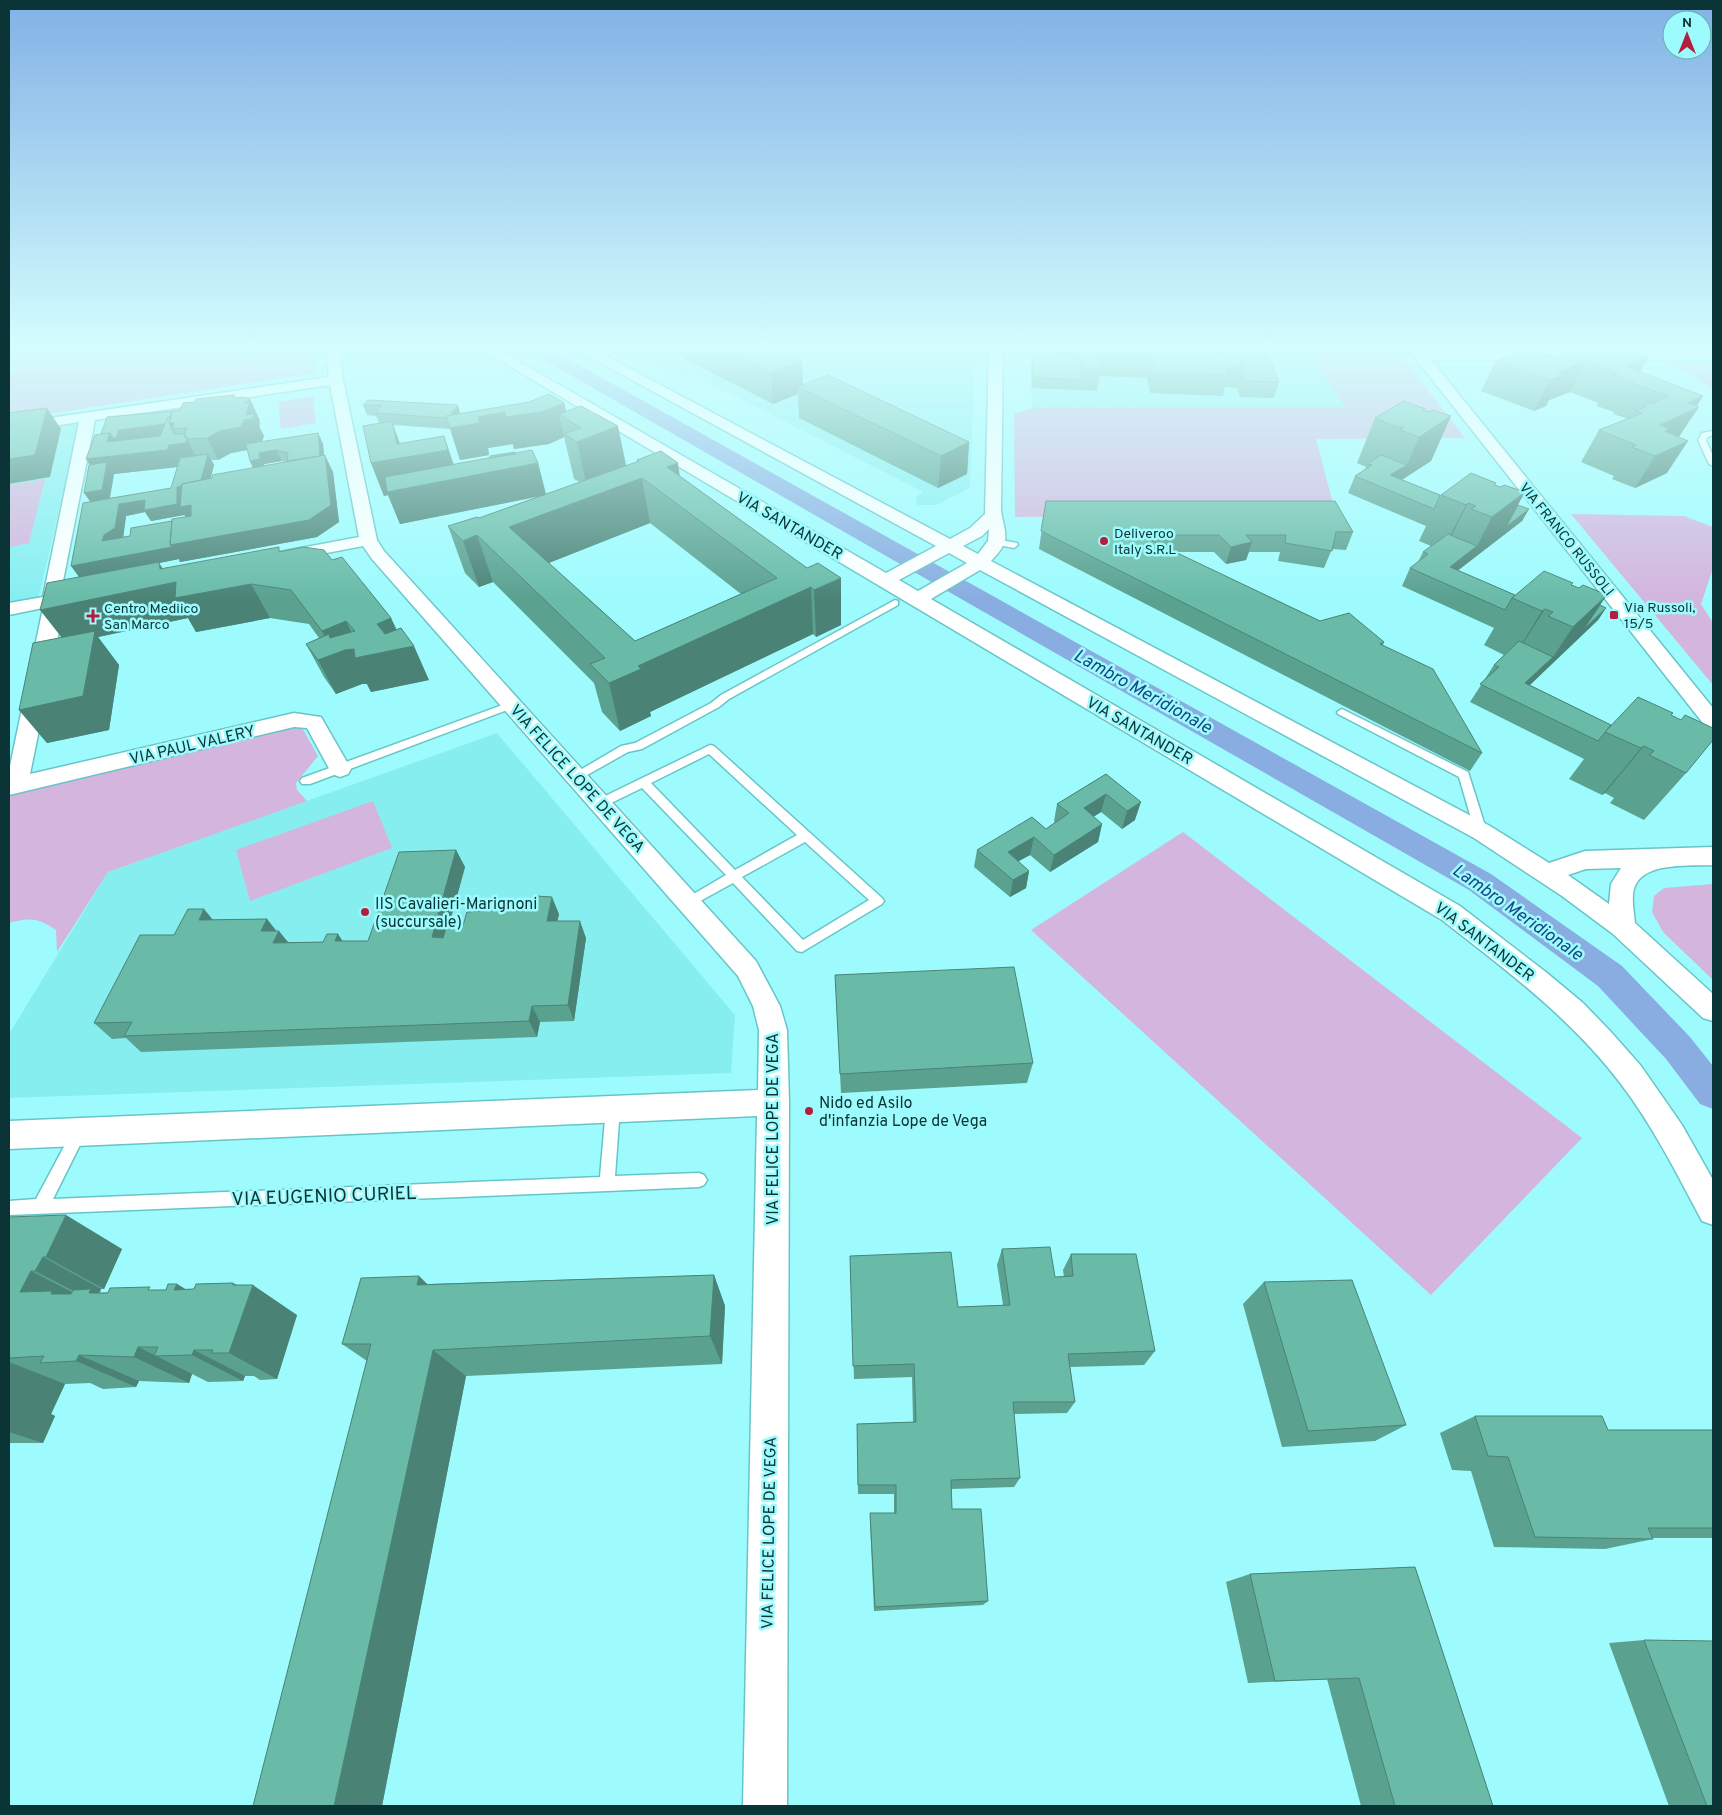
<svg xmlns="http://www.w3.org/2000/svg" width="1722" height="1815" font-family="Overpass,sans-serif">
	<rect width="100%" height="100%" fill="#9efbfd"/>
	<path fill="#87eef0" d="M663,345H975L970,488L936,505H917L916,497L923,492L694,375L684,378L655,363Z
		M1029,345H1303L1345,407L1032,408Z
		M80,420L38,600L9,605V431Z
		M497,733L735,1015L731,1073L9,1098V1034L108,872Z"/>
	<path fill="#d3b5dd" d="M9,345H240L242,356L286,345H313L316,373L9,420V375L18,369L9,368Z
		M1303,345H1393L1465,438L1316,439L1336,515L1015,517L1014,414L1032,408L1345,407Z
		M1671,363H1713V387L1711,388Z
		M313,396L316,423L281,429L278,402Z
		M45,479L29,543L9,547V485Z
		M1571,514L1684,516L1713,527V568L1701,604L1713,623V685Z
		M301,726L318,756L296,783L297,790L307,801L108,872L57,952L56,930C39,918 29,917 9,923V795Z
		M373,801L392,848L250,901L236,850Z
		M1183,832L1582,1138L1431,1295L1031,930Z
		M1713,884V980L1663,932L1652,912L1654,896L1664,888Z"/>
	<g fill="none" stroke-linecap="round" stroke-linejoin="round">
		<path fill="#89ade1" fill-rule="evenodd" d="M523,345H543L1491,874L1622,966L1690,1037L1713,1066V1109L1700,1104L1666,1059L1598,986L1469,890L525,349Z"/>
		<g stroke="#68c5c7" stroke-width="3">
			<path id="lane" d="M1713,431V435L1708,437L1706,440L1713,456V466L1709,464L1698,440L1702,433Z
				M996,539L1017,543L1018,545L1014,548L993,544V540Z
				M895,600L898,601V605L729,699L719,707L642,749L628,752L580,779H572L570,776L621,746L635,743L711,703L721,695Z
				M511,702L515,703V707L310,784H302L300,781L302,778Z
				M1342,709L1468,772L1487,832L1485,835L1481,836L1475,832L1459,777L1338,714L1337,712Z
				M710,745L714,746L882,898L884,901L882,904L802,952L797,951L733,883L693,905H685L683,902L685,899L726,875L642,788L605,806L601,807L595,803L597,800ZM709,754L797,835L735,870L651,783ZM805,842L869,900L803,940L742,877Z
				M613,1101L618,1103L620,1108L615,1176L699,1173L704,1175L707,1180L704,1185L699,1187L607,1191L9,1215V1201L36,1199L74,1128L79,1126L84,1128L86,1133L53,1199L600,1177L606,1108L608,1103Z"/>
		</g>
		<g stroke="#68c5c7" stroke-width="3">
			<path id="street" d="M325,345H339L343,380L377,540L384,551L756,961L780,1006L787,1030L789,1102L787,1806H743L757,1116L9,1149V1121L758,1090L759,1030L753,1006L738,976L372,559L363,546L285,561L279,560L276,556L279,552L285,551L359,537L330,385L95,420L61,591V593L73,594L75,598L73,602L61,604L62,617L30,774L294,713L321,717L351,769L348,774L340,777L332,774L307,728L294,727L9,795V771L43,608L9,615V603L43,597L79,422L9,433V424L329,377Z
				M474,345H490L886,573L936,546L568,345H585L590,348L635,345L633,348L604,355L950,539L970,528L985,514L989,345H1003L1001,511C1005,535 1012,540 991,561L1490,826L1549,863L1585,851L1713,847V865C1693,866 1647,862 1636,884C1630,894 1634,912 1635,923L1713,994V1021L1703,1018L1613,934L1562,896L1474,838L980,570L931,599L1460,906L1547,973L1583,1003L1611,1032L1641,1066L1682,1125L1713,1180V1225L1702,1221C1677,1174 1653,1126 1621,1084C1571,1018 1506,970 1442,920ZM989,529L988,541L978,554L963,546L982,536ZM949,553L967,563L918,591L899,580ZM1621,868L1611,884L1609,904L1568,875L1586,869Z
				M1405,345H1419L1425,352H1713V360H1431L1713,708V729L1706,727Z"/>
		</g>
		<use href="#lane" fill="#fff" fill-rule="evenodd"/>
		<use href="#street" fill="#fff" fill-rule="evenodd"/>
	</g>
	<path fill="#5aa190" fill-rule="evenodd" d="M664,345H768L803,385L969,442L967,474L938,488L799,418L798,394L773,404L665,349Z
		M1029,345H1264L1279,382L1274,398L1240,397L1237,388L1225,387L1223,396L1150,393L1147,378L1100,376L1097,391L1032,388L1031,366L1033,355L1053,356V347L1029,346Z
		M1586,345L1640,372L1703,396L1679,437L1667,473L1635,488L1612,479L1614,476L1581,462L1599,430L1628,419L1613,414L1614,412L1597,406L1598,403L1570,392L1549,400L1546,406L1534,411L1481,391L1496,361L1546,356L1558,357Z
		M234,395L235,398L250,399L260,421H259L260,424L259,426L264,436L262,441L255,442L254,443L318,433L323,444L324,456L333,472L339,522L317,537L180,562L179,559L159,563L163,569L282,552L332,560L391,618L397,630L429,680L371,692L367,684H362L336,694L324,677L306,644L319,638L309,624L270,618L196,632L188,618L98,637L119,665L109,730L47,743L19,710L62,638L78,577L101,434L180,410L194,402ZM248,450L250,461L253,468L210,479L214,465L211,460H218L231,453ZM282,461L285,462L265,466L264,464ZM178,462H179L171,488L110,498L114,474L177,467ZM145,512L151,521L184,515V514L185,517L130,536L123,537L126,516Z
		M368,400L460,414L564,403L566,411L626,466L638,462L637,460L680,476L807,568L841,625L816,637L813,634L650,712L651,716L620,731L602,712L594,683L493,582L479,587L465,573L448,526L479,518L540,496L400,524L388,495L384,496L371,463L379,423L376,416L367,415L363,405ZM393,425L450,429L460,460L489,455L488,448L513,444L514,449L549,444L564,437L574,479L580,482L546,494L538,463L515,454L454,465L400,444ZM650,523L741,594L635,641L549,563Z
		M1425,411L1429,412L1451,416L1431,461L1402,480L1440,495L1495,485L1518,505L1529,509L1522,521L1458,570L1515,595L1572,585L1600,605L1606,608L1598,620L1530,685L1611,725L1671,715L1686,773L1644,820L1610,803L1614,798L1605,793L1602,795L1569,779L1584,759L1470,702L1494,665L1504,655L1484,645L1494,628L1402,586L1410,568L1418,562L1423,552L1431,546L1419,541L1426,526L1348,493L1355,476L1365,470L1366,467L1357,463L1375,418Z
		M1046,501L1353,532L1346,550L1332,549L1324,568L1278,561L1280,552H1249L1246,560L1226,564L1214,552H1176L1320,621L1384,642L1383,645L1482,753L1470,771L1039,549Z
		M1106,774L1135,820L1122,829L1101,812L1093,817L1102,824L1098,842L1050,872L1030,855L1018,861L1029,871L1026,888L1010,897L974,867L977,850L1046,829L1055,822L1054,821L1057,804Z
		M456,850L465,867L449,925H463L559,914L557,921L586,938L574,1021L540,1022L537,1037L141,1052L126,1038L112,1039L94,1023L174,935L213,920L267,919L276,931L288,942H323L338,934L342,941H368Z
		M835,975L1033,1063L1027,1083L841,1093Z
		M9,1217L122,1249L104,1289H101L100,1293L166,1290L177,1284L185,1289H194L233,1283L297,1315L277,1379L260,1380L254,1376H245L243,1381L208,1382L192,1374L189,1383L139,1381L136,1387L103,1389L90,1383L65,1384L51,1414L55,1416L43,1443H9Z
		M1002,1249L1055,1277H1064L1063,1270L1071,1254L1155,1351L1144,1365L1070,1367L1075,1402L1067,1413L1014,1414L1020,1478L1014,1487L951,1489L952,1509L988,1601L983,1605L874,1611L870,1521V1513H894V1494H858L857,1424L913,1422L912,1377L854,1379L850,1256L958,1307L1003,1305L997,1265Z
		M714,1275L725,1306L722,1364L466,1376L382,1806H253L367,1361L342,1344L428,1284Z
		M1264,1282L1406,1425L1375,1441L1282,1447L1243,1304Z
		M1475,1416L1608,1430H1713V1538H1652L1653,1539L1605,1549L1494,1547L1471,1471L1452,1470L1440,1433Z
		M1415,1567L1493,1806H1361L1327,1679L1248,1683L1226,1582L1250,1574Z
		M1644,1640L1713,1806H1669L1609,1643Z"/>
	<path fill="#4a8376" d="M1649,357L1633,384L1625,366Z
		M802,361L803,390L798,387V394L773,404L771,373Z
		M1586,361L1570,392L1549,400L1546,406L1534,411L1550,380L1557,373Z
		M1703,396L1695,408L1699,407L1678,438L1643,451L1660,425L1688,403Z
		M250,399L260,421H259L260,424L259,426L264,436L262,441L255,442L252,449L231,453L218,460L207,438L220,431L244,420L246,415L244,403Z
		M564,403L568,420L559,414L564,437L549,444L514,449L513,444L488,448L489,455L460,460L450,428L478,417Z
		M458,405L461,416H449Z
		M47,408L61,429L50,477L9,484V459Z
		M1451,416L1431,461L1387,489L1390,475L1407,465L1419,437Z
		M392,421L403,453L444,436L455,468L538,463L546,495L400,524L388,495L384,496L371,463L397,444Z
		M180,422L172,429L180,444L187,440L196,457L195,459L178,462L177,467L114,474L109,501L92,504L84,493L96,476L86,459L99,440L110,433L119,430Z
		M618,426L627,470L587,487L577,442Z
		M318,433L323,444L325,467L292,472L287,461Z
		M1688,441L1667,473L1635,488L1655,456Z
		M969,442L967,474L938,488L941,456Z
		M276,450L282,461L264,464L265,471L255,472L250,461L259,453Z
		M208,454L214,465L206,495L191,505L201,522L190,524L184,514V515L151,521L145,512L126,516L123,539L102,541L104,535L119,504L177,487Z
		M325,455L333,472L339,522L317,537L180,562L179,559L159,563L172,583L176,582L251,584L270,618L196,632L188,618L98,637L119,665L109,730L47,743L19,710L66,643L40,610L79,577L71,566L170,545L182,531Z
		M678,463L684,508L667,467Z
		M642,478L650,523L523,573L509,527Z
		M1525,492L1506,527L1529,509L1522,521L1443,582L1450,567L1477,546L1492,517Z
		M1468,503L1445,549L1442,551L1466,505Z
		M477,535L493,582L479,587L463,541Z
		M1252,542L1246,560L1226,564L1231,547Z
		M841,578V625L816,637L814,590Z
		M811,587L813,634L650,712L651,716L620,731L609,683L638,666Z
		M1607,595L1583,630L1606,608L1598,620L1513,701L1525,683L1553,657L1573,627Z
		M1545,609L1515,656L1513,658L1542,611Z
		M391,618L404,648L414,646L429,680L371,692L367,684H362L336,694L318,660L333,654L322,631L346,621L362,655L377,624Z
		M1644,746L1605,793L1602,795L1641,748Z
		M1106,794L1101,812L1079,826L1084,808Z
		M1141,802L1135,820L1122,829L1127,811Z
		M1102,824L1098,842L1050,872L1054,855Z
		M1034,837L1030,855L1005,869L1008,852Z
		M456,850L465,867L441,954L432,937Z
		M1029,871L1026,888L1010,897L1013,880Z
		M552,897L559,914L554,938L547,921Z
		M204,909L218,926L199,920Z
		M267,919L278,933L279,931L292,947L286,959L261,931Z
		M580,921L586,938L574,1021L568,1005Z
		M338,934L349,951L335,941Z
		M532,1006L540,1022L537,1037L529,1021Z
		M66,1215L122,1249L104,1289L46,1257Z
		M43,1257L101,1289L95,1302L35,1271Z
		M31,1271L91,1302L20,1292Z
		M714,1275L725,1306L722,1364L710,1336Z
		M419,1276L451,1307L417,1285Z
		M233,1283L250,1294L253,1285L297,1315L277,1379L229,1353Z
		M177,1284L226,1314L174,1290Z
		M138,1347L192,1374L189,1383L134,1357Z
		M194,1350L245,1376L243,1381L192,1355Z
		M433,1350L466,1376L382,1806H334Z
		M79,1355L139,1381L136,1387L76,1361Z
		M9,1362L65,1384L51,1414L55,1416L43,1443L9,1432Z"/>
	<path fill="#69bba8" stroke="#4a8376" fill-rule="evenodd" d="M713,345H768L802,361L771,373Z
		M1057,345H1095V348L1229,353L1226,345H1236L1243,367L1226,366L1228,375L1154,372L1151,357L1099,355L1101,370L1083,369L1081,347L1057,346Z
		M1134,345H1223L1226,353L1135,349Z
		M1236,345H1264L1279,382L1245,381L1242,372L1243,367Z
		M1586,345H1597L1610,349L1615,347L1625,351L1628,349L1649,357L1625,366L1703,396L1688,403L1699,407L1660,425L1671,429L1665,431L1688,441L1655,456L1632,447L1636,445L1599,430L1642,413L1636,411L1647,406L1643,405L1648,402L1652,404L1669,396L1631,383L1633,382L1614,375L1618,373L1586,361L1557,373L1562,375L1550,380L1496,361L1528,348L1546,356L1551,354L1558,357Z
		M1033,355L1079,357L1082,380L1033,377Z
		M828,375L969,442L941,456L798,387Z
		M549,394L564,403L541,412L506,417L505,412L478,417L480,423L450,428L446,416L529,402Z
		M234,395V398L243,397L250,399L244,403L250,402L246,415L254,414L252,419L244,420L241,427L220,431L207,438L189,439L184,435L187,428L172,429L174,423H169L172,411L180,410L183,403L194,402L196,399Z
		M368,400L458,405L449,416H446V418L375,413L382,405H363Z
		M1404,401L1425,409L1423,410L1429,412L1433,410L1451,416L1419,437L1400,430L1404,427H1396L1375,418Z
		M581,406L618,426L577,442L564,434L581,428L559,414Z
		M47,408L35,455L9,459V413Z
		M172,411L171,417H168L165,424L119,430L116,438H113L110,433L101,434L107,417Z
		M168,417H171L169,423L174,434H185L184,435L187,440L186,443L169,445L167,450L86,459L95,435L110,433L107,442L160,436Z
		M392,421L397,444L444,436L448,450L371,463L363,426Z
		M318,433L320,456L287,461L288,453L276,450L259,453L260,459L250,461L246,444Z
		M532,450L538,463L387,492L385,477Z
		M661,451L678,463L667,467L807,568L818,563L841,578L814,590L811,587L638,666L641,669L609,683L590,664L605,658L477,535L463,541L448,526L477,517L479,518L639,461L637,460ZM642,478L777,578L635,641L509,527Z
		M515,452V454L490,458V456Z
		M208,454L201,480L182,484L181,486L177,487V504L144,510L145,500L119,504L115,528L104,535L102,541L130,536L131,528L172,521L170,545L172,547L71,566L83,503L171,488L180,458Z
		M325,455L331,505L309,520L170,545L172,519L191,516V505L180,507L182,484L212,478V475Z
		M1381,455L1407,465L1390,475L1440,495L1434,509L1355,476L1372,465L1367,464Z
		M107,462L102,490L84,493L89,465Z
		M1471,473L1496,483L1494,485L1501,487L1504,485L1525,492L1492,517L1471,509L1476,506L1468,503L1466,505L1441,495Z
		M1046,501H1335L1353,532H1336L1332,551L1285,543L1286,535H1246L1252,542L1231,547L1219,535H1154L1152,541L1320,621L1349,613L1384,642L1380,644L1433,669L1482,753L1041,531Z
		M1518,505L1529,509L1506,527Z
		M1448,534L1477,546L1450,567L1515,595L1512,598L1505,610L1410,568L1428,554L1423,552Z
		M279,547V552L303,547L324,550L332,560L342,557L391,618L377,624L385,634L401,628L414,646L355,658L354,649L345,650L318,660L306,644L329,634L330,638L355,631L346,621L322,631L291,590L251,584L175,598L176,582L40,610L47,583L159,562L160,569Z
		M1544,571L1573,583L1571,585L1579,588L1583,585L1607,595L1573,627L1548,616L1553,612L1545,609L1542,611L1512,598Z
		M1600,605L1606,608L1583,630Z
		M95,631L83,696L19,710L33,643Z
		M1519,641L1553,657L1525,683L1611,725L1598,741L1480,684L1499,667L1494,665Z
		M1638,697L1673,713L1671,715L1681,720L1685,715L1713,728V740L1686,773L1649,755L1654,751L1644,746L1641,748L1605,732Z
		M1106,774L1141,802L1127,811L1106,794L1084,808L1102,824L1054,855L1034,837L1008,852L1029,871L1013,880L977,850L1032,817L1046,829L1069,813L1057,804Z
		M456,850L432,937L443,938L447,925H463L467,912L533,908L536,896L552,897L547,921H580L568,1005L532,1006L529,1021L124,1036L132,1022L94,1023L140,935H174L188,909H204L199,920L267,919L261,931H279L273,943L323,942L327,934H338L335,941H368L399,852Z
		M1014,967L1033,1063L840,1074L835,975Z
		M66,1215L46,1257H43L35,1271H31L20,1292L52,1291L51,1294H71L73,1290L91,1289L89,1293H108L110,1288L150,1287L148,1290H166L168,1284H177L174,1290L194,1289L196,1284L233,1283V1285H253L229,1353H211L213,1350H194L192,1355L154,1356L158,1347H138L134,1357L79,1355L76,1361L40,1363L44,1356L9,1358V1217Z
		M1050,1247L1055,1277L1073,1276L1071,1254H1136L1155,1351L1068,1354L1075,1402H1013L1020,1478L951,1480L952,1509H981L988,1601L875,1607L870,1513H896V1485H858L857,1424L916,1422L914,1364L853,1366L850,1256L951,1252L958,1307L1010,1305L1002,1249Z
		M714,1275L710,1336L433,1350L334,1806H253L371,1344H342L361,1278L419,1276L417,1285Z
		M1352,1280L1406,1425L1308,1431L1264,1282Z
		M1475,1416H1602L1608,1430H1713V1528H1648L1653,1539L1535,1537L1508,1457L1488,1456Z
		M1415,1567L1493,1806H1395L1359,1678L1275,1681L1250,1574Z
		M1644,1640L1713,1641V1806H1707Z"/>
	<linearGradient id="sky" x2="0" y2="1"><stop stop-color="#82b1e5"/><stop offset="0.58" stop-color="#d3fdfe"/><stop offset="1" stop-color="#d3fdfe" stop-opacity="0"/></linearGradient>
	<rect width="1722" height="599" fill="url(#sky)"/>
	<g fill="#b21f3c" stroke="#9efbfd" stroke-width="2">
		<circle cx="1104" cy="541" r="5"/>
		<rect x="1609" y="610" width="10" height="10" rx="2.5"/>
		<path d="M90.5 608.5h5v5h5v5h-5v5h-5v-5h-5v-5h5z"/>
		<circle cx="365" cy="912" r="5"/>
		<circle cx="809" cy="1111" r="5"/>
	</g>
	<g text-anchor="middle" stroke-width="5" stroke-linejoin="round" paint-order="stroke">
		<g font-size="14" fill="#0a3435" stroke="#9efbfd" text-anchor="start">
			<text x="1114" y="538">Deliveroo<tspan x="1114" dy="16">Italy S.R.L</tspan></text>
			<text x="1624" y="612">Via Russoli,<tspan x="1624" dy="16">15/5</tspan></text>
			<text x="104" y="613">Centro Mediico<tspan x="104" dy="16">San Marco</tspan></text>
		</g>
		<g font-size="14" fill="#0a3435" stroke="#9efbfd">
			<text transform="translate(1567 539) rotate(51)" y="5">VIA FRANCO RUSSOLI</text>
		</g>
		<g font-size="16" fill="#0a3435" stroke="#9efbfd">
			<text transform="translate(790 525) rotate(30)" y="6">VIA SANTANDER</text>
			<text transform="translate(1140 730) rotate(30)" y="6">VIA SANTANDER</text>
			<text transform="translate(192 744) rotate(-13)" y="6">VIA PAUL VALERY</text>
			<text transform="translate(578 778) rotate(48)" y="6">VIA FELICE LOPE DE VEGA</text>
			<text transform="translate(1485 941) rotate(37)" y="6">VIA SANTANDER</text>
			<text transform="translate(772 1129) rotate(-90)" y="6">VIA FELICE LOPE DE VEGA</text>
			<text transform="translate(768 1533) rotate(-89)" y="6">VIA FELICE LOPE DE VEGA</text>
		</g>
		<g font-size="16" fill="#0a3435" stroke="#9efbfd" text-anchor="start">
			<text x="375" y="909">IIS Cavalieri-Marignoni<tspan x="375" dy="18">(succursale)</tspan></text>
			<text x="819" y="1108">Nido ed Asilo<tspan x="819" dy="18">d'infanzia Lope de Vega</tspan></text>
		</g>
		<g font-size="18" font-style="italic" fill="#184785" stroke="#9efbfd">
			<text transform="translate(1143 691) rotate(29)" y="6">Lambro Meridionale</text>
			<text transform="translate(1518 912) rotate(35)" y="6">Lambro Meridionale</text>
		</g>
		<g font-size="19" fill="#0a3435" stroke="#9efbfd">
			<text transform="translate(324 1195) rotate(-2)" y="7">VIA EUGENIO CURIEL</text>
		</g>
	</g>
	<rect width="1722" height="1815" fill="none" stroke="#0a3435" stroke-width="20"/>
	<g transform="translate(1687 35)"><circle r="24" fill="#9efbfd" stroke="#63abad"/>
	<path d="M0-4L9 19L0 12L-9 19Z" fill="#b21f3c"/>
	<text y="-8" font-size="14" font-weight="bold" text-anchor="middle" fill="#0a3435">N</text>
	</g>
</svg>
